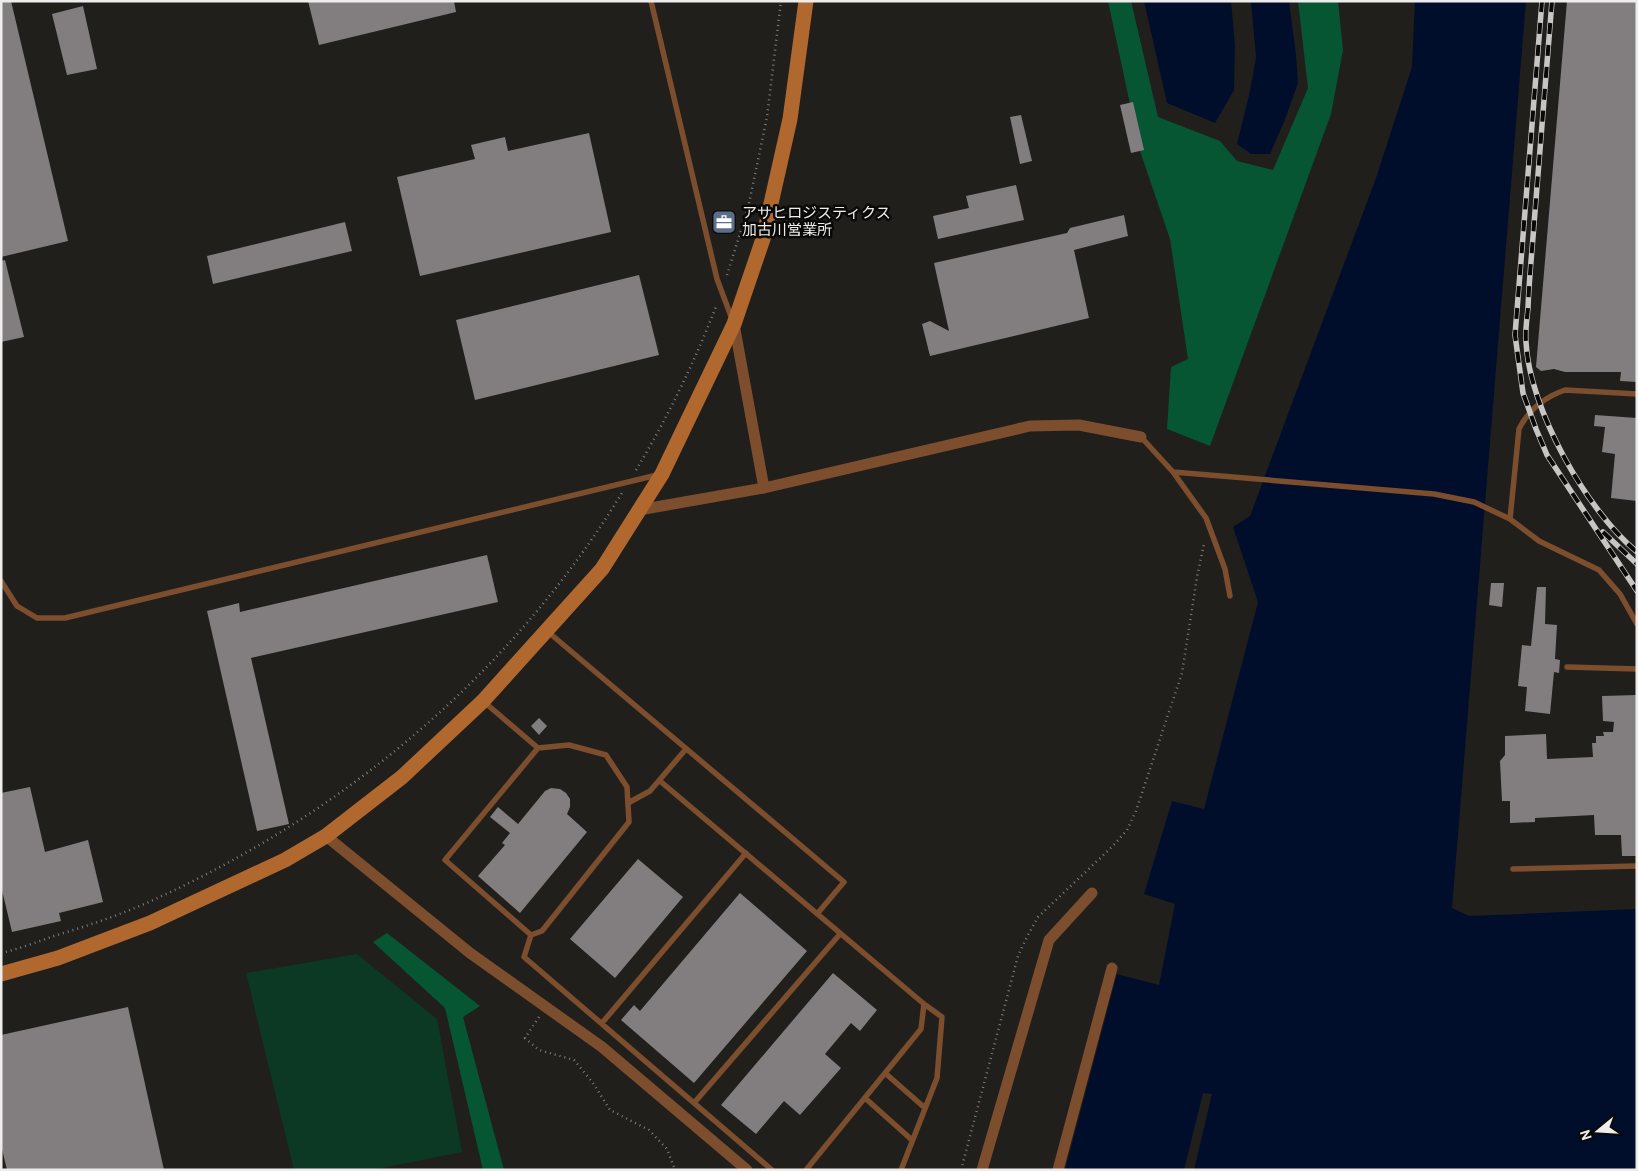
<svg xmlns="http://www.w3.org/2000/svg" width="1638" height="1171" font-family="Overpass,'Noto Sans JP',sans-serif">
	<rect width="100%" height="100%" fill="#201f1c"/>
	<path fill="#0c3923" d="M357,954L437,1019L462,1152L372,1170H294L246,973Z"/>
	<path fill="#065533" d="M1108,1H1131L1158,117L1220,141L1237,161L1273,170L1308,88L1298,1H1338L1343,50L1331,114L1210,446L1167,429L1171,367L1188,359L1170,239L1140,151Z
		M387,933L480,1006L463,1017L504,1170H483L445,1008L373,942Z"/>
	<path fill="#000e2c" d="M1144,1H1231L1235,45L1234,90L1215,123L1167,103Z
		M1251,1H1289L1296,55L1298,83L1284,122L1270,154H1251L1237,144L1250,91L1256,58Z
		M1415,1H1526L1452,908L1469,916L1637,909V1170H1065L1117,974L1159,985L1175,904L1144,894L1172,801L1204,809L1258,602L1233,527L1250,516L1376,178L1412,67Z"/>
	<path fill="#201f1c" d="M1203,1093L1212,1094L1194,1170H1184Z"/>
	<path fill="#827e80" d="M1,1H11L68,241L1,257Z
		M308,1H454L456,12L319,45Z
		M1567,1H1637V382L1620,381L1621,372H1565L1554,369L1541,371L1536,367Z
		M83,6L97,69L67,75L52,14Z
		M1133,102L1144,150L1131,153L1120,105Z
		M1021,115L1032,161L1020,164L1010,117Z
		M589,133L611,232L420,276L397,177L475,159L471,145L505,137L508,151Z
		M1016,185L1024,220L938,239L933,216L969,208L966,196Z
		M1124,215L1128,236L1074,250L1089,318L930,356L922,324L930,321L949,331L934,263L1067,233L1070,228Z
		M345,222L352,251L213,284L207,256Z
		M5,260L24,337L1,342V261Z
		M639,275L659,355L475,400L456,320Z
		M1595,415L1637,418V501L1611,498L1615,454L1602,452L1605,427L1594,426Z
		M487,555L498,602L251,658L289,824L257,831L207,611L239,603L240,612Z
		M1491,583H1504L1502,607L1489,605Z
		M1537,587H1546L1545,624L1557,625L1555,659L1560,660L1559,673L1554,672L1550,714L1525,711L1527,687L1518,686L1522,645L1531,646Z
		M1637,695V856H1622L1621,835H1595L1594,815L1535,818V822L1510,823V801H1502L1500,761L1505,755V736L1546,734L1547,759L1593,757L1592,743H1596V736H1604L1603,732H1613L1614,722L1603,721L1602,696Z
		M539,718L547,726L539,735L531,726Z
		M30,787L45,852L88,840L103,902L59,913L61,921L12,932L1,886V793Z
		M551,788L560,789L566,793L570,799V807L567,814L587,832L520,913L478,876L505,845L502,843L510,833L490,817L498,807L518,824L545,791Z
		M638,859L683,897L615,978L570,939Z
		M740,893L807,951L694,1083L621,1020L634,1005L640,1011Z
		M833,973L877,1010L860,1031L851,1023L825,1054L841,1068L800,1115L784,1101L756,1134L721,1105Z
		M128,1007L164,1170H7L1,1145V1035Z"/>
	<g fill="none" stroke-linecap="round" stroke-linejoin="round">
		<path stroke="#7f7e7c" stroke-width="2.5" stroke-dasharray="1 4" stroke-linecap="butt" d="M727,275L748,208L767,117L781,1
			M636,470C668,417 695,361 717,304
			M1,953C19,949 37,942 54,936C87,926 120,915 151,901C344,814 511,674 622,493
			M539,1017L525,1038L539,1050L574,1060L593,1083L610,1110L649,1130L667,1149L675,1170
			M961,1170L1018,956L1028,935L1038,917L1113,846L1127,830L1136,811L1182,673L1197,577L1204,544"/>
		<path stroke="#7c4e2d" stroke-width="5.5" d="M651,1L717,279L732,319
			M1141,437L1173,472L1434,494L1474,502L1510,519L1539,541L1599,570L1620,594L1637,624
			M1173,472L1206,518L1225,569L1230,596
			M1510,519L1519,429C1529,409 1545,397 1565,390L1637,394
			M1,581L17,606L37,618H65L657,475
			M547,631L844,882L817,914
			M1567,667L1637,669
			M483,701L538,748
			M569,745L606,755L627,787L629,822L542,931L531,935L445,860L538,748Z
			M660,781L924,1004L942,1017L937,1078L901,1170
			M628,803L650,791L686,749
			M1513,869L1637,866
			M531,935L524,957L772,1170
			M602,1023L746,853
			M885,1073L925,1108
			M865,1098L912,1140
			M694,1103L840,934
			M806,1170L921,1029L924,1004"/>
		<path stroke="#7c4e2d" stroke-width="11" d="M734,324L764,488
			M639,510L764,488L1030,426L1079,425L1141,437
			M326,836L470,953L602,1047L747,1170
			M982,1170L1049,940L1092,893
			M1058,1170L1112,968"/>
		<path stroke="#b1682e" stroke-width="15" d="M1,974L58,958L150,923L285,860L326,836L402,777L483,701L602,569L662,474L734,324L763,239L790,119L806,1"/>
		<g stroke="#c7c6c4" stroke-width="5.5">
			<path id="rail" d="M1542,1L1515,335L1523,393L1536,429L1547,455L1637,591
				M1552,1C1546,76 1540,150 1534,224C1532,252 1529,280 1528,308C1527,319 1525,330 1526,342C1529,408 1586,510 1637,552
				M1603,532L1637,564"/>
		</g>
		<use href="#rail" stroke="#090908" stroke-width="4" stroke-dasharray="11" stroke-linecap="butt"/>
	</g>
	<defs>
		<g id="office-square" transform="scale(1.25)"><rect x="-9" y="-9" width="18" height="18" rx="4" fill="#5c6f8a" stroke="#090908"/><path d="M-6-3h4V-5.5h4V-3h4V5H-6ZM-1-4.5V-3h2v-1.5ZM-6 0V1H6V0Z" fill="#fff"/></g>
	</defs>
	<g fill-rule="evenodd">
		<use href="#office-square" x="724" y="222"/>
	</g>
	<g text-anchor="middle" stroke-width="5" stroke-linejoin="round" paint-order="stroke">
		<g font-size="15" fill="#eeedeb" stroke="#090908" text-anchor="start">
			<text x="742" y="218">アサヒロジスティクス<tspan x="742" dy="17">加古川営業所</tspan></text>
		</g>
	</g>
	<rect width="1638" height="1171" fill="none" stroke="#eeedeb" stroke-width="5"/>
	<g transform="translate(1598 1131) rotate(252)" stroke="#090908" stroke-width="4" paint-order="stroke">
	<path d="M0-4L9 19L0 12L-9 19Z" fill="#eeedeb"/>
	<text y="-8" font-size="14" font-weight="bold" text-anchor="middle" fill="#eeedeb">N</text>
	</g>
</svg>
